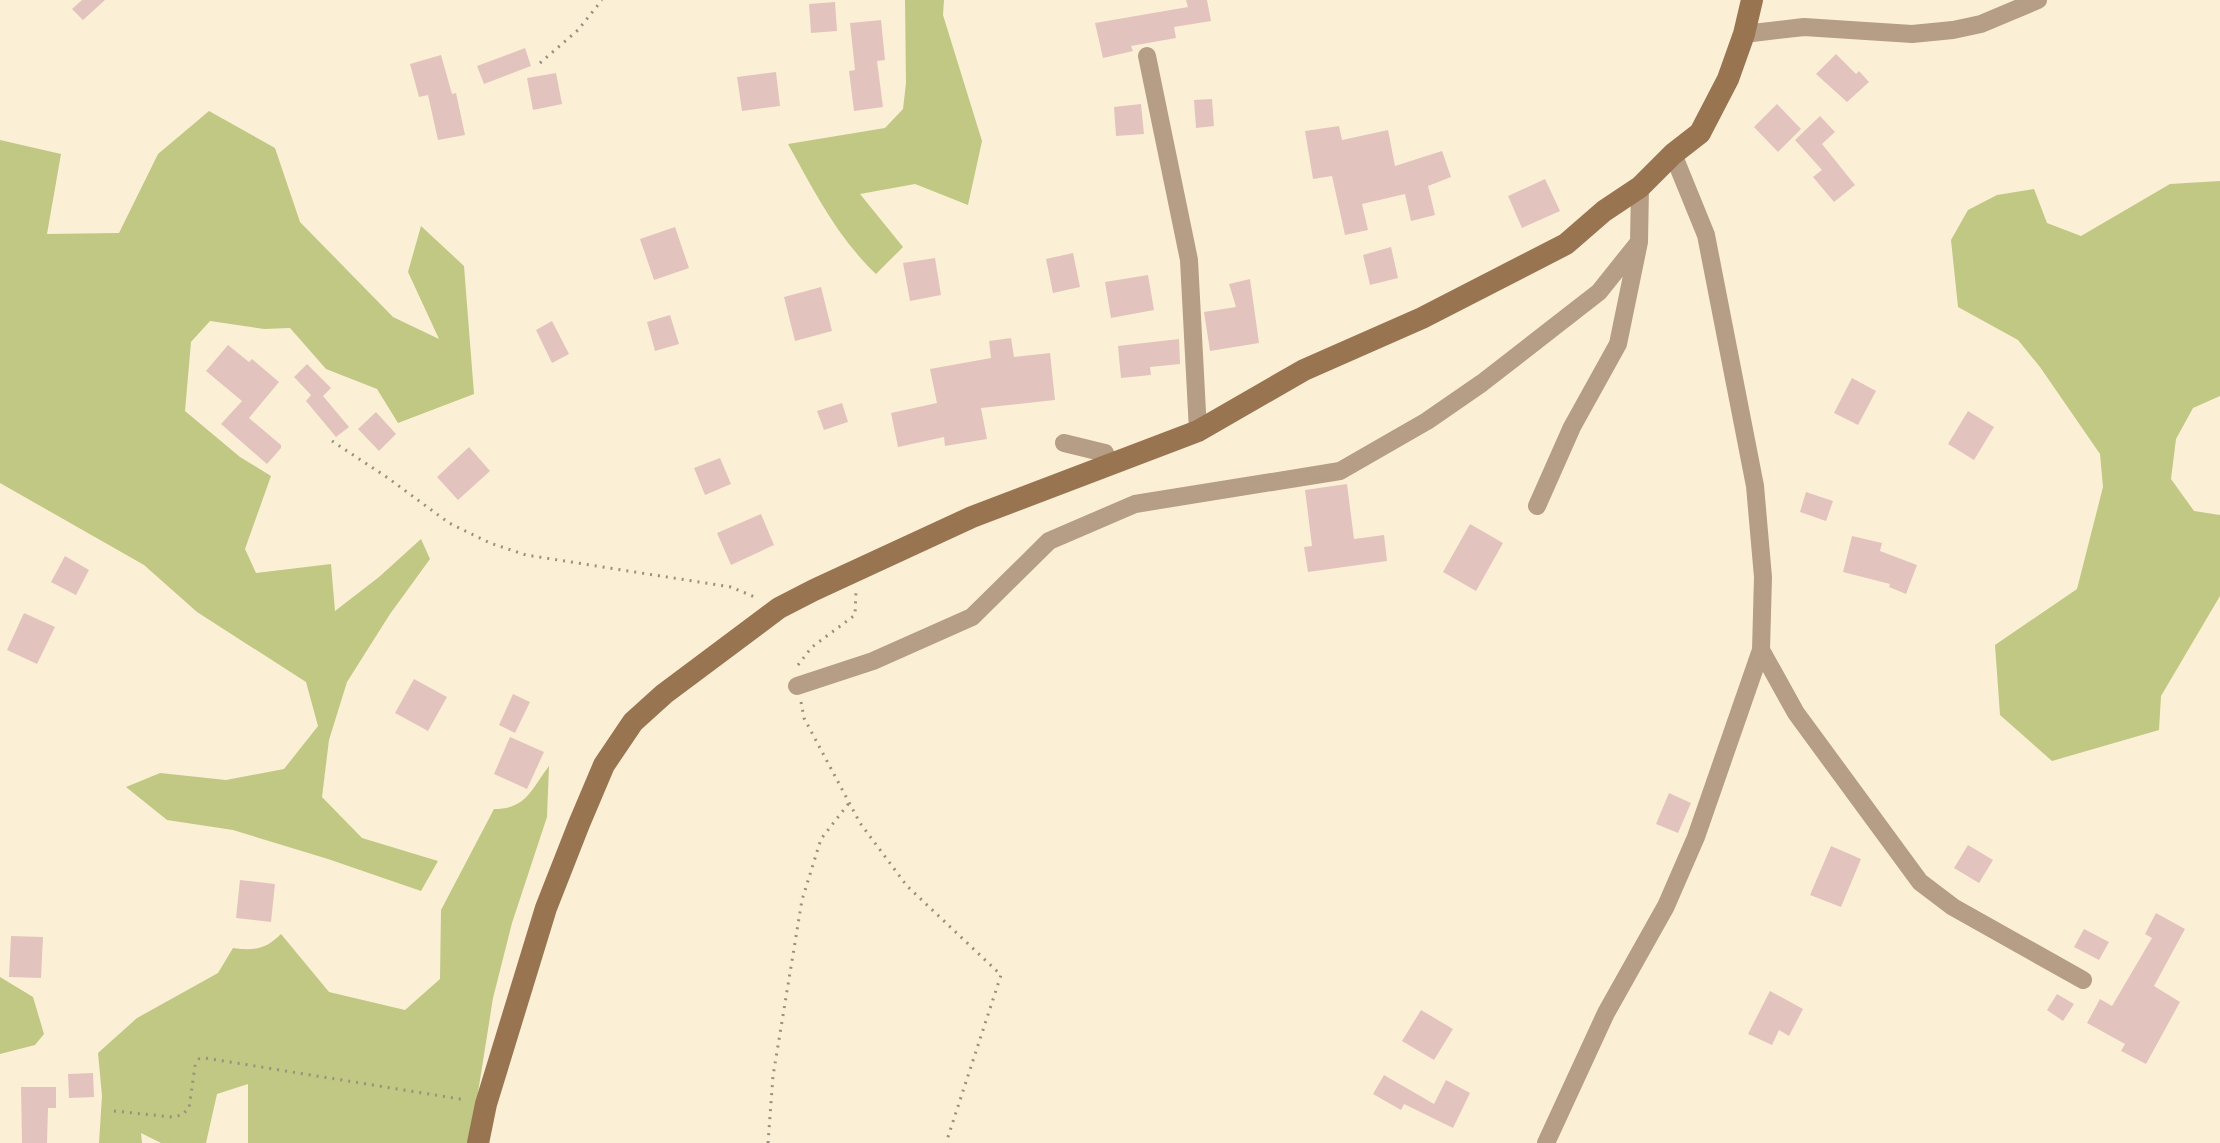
<svg xmlns="http://www.w3.org/2000/svg" width="2220" height="1143" font-family="'Zilla Slab',serif">
	<rect width="100%" height="100%" fill="#fbf0d6"/>
	<path fill="#c0c884" d="M905,0H944L943,15L982,141L968,205L915,184L860,194L903,247L876,274C837,237 814,191 788,144L885,128L903,109L906,83Z
		M209,111L275,148L300,222L393,317L439,339L408,272L421,226L464,266L474,394L398,423L377,389L326,369L290,328L264,329L210,321L191,342L185,411L240,457L271,476L245,549L256,573L331,564L335,611L379,577L421,539L430,559L390,614L347,682L329,740L322,797L362,838L438,861L421,891L328,859L233,830L167,820L126,787L160,773L226,780L284,769L318,726L306,682L197,612L144,565L0,483V140L61,154L47,234L119,233L158,154Z
		M2220,181V396L2193,408L2176,439L2171,479L2194,511L2220,515V596L2161,696L2159,730L2052,761L2000,715L1995,645L2077,589L2103,487L2100,454L2040,367L2018,340L1958,307L1951,240L1968,210L1997,195L2034,189L2047,223L2081,236L2170,184Z
		M549,766L547,817L512,923L493,998L470,1143H248V1084L217,1094L206,1143H161L141,1133L142,1143H99L102,1096L98,1053L137,1018L218,973L233,948C255,951 266,949 281,934L329,992L405,1010L440,979L441,910L494,809C526,809 531,790 549,766Z
		M0,977L33,997L44,1034L35,1045L0,1054Z"/>
	<path fill="#e3c3be" d="M82,0H105L83,20L72,9Z
		M1186,0H1207L1211,21L1174,27L1176,38L1131,46L1133,51L1103,58L1095,23L1188,7Z
		M835,2L837,31L811,33L809,4Z
		M881,20L885,60L877,61L883,107L854,111L849,71L855,70L850,23Z
		M525,48L531,66L484,84L477,66Z
		M1836,54L1856,74L1859,71L1869,82L1847,102L1816,74Z
		M441,55L452,94L456,93L465,135L438,140L428,95L419,97L410,64Z
		M776,72L780,106L742,111L737,77Z
		M556,73L562,104L533,110L527,78Z
		M1212,99L1214,126L1196,128L1194,100Z
		M1141,104L1144,134L1116,136L1114,107Z
		M1777,104L1801,129L1778,152L1754,127Z
		M1820,116L1835,132L1822,144L1855,185L1834,202L1813,177L1822,170L1795,140Z
		M1339,126L1342,140L1388,130L1395,166L1442,151L1451,177L1428,186L1435,215L1411,221L1405,194L1362,204L1368,230L1345,235L1332,176L1313,179L1305,131Z
		M1545,179L1560,211L1522,228L1508,196Z
		M675,227L689,268L654,280L640,239Z
		M1391,247L1398,278L1370,285L1363,255Z
		M1073,253L1080,287L1053,293L1046,259Z
		M935,258L941,295L910,301L903,263Z
		M1148,275L1154,310L1111,318L1105,282Z
		M1250,279L1259,343L1210,351L1204,312L1236,307L1229,284Z
		M821,287L832,331L795,341L784,297Z
		M670,315L679,344L655,351L647,322Z
		M552,321L569,354L552,363L536,330Z
		M1011,338L1014,357L1050,353L1055,400L981,408L987,439L945,446L944,437L898,447L891,413L937,403L930,369L991,358L989,341Z
		M1179,339L1180,364L1150,367L1151,375L1121,378L1118,346Z
		M228,345L249,362L252,359L279,382L249,418L281,445V448L267,464L221,424L242,401L206,371Z
		M307,364L331,388L323,396L349,427L336,437L306,401L311,395L294,377Z
		M1852,378L1876,391L1858,425L1834,413Z
		M842,403L848,422L824,430L817,411Z
		M1968,411L1994,427L1974,460L1948,444Z
		M376,412L396,434L379,451L358,429Z
		M469,447L490,471L458,500L437,477Z
		M720,458L731,484L705,495L694,468Z
		M1347,484L1354,539L1384,535L1387,561L1308,572L1304,547L1312,546L1305,490Z
		M1806,492L1833,501L1826,521L1800,512Z
		M761,514L774,545L731,565L717,533Z
		M1470,524L1503,543L1476,591L1443,572Z
		M1852,536L1882,543L1880,551L1917,565L1906,594L1889,587L1890,584L1843,572Z
		M65,556L89,570L76,595L51,582Z
		M24,613L55,627L37,664L7,650Z
		M414,679L447,697L428,731L395,713Z
		M513,694L530,702L515,733L499,725Z
		M510,737L544,752L527,789L494,774Z
		M1669,793L1691,803L1678,833L1656,824Z
		M1968,845L1993,860L1979,883L1954,868Z
		M1831,846L1861,859L1841,907L1810,895Z
		M240,880L275,884L271,922L236,918Z
		M2156,913L2185,929L2154,986L2180,1002L2146,1064L2121,1051L2125,1044L2087,1023L2100,999L2112,1006L2152,938L2145,934Z
		M2084,929L2109,942L2099,960L2074,947Z
		M11,936L43,937L41,978L9,977Z
		M1770,991L1803,1009L1789,1036L1779,1030L1772,1045L1748,1034Z
		M2057,994L2074,1004L2063,1021L2047,1010Z
		M1421,1010L1453,1029L1434,1060L1402,1041Z
		M93,1073L94,1097L69,1098L68,1074Z
		M1384,1075L1434,1104L1446,1080L1470,1093L1453,1128L1404,1104L1401,1110L1373,1094Z
		M21,1087H56V1108H48L47,1143H22Z"/>
	<g fill="none" stroke-linecap="round" stroke-linejoin="round">
		<path stroke="#99917f" stroke-width="3" stroke-dasharray="2 6" stroke-linecap="butt" d="M540,63L578,30L602,0
			M332,441L388,478L449,523L490,543L526,555L731,587L757,598
			M798,665L812,647L855,615L856,591
			M801,702L804,718L860,823L907,886L1001,975L946,1143
			M114,1111L172,1117L182,1115L189,1108L195,1066L199,1059L205,1058L466,1100
			M768,1143L773,1076L802,900L821,839L849,803"/>
		<path stroke="#b69d85" stroke-width="18" d="M1744,34L1804,27L1912,34L1953,30L1981,24L2038,0
			M1147,56L1189,260L1198,431
			M1064,443L1105,453L1109,466
			M1537,506L1572,427L1618,344L1639,242L1640,187
			M1761,650L1796,713L1920,882L1953,907L2083,980
			M797,686L873,661L972,617L1049,541L1135,504L1340,471L1427,421L1482,383L1599,292L1639,242
			M1546,1143L1606,1013L1666,906L1696,837L1761,650L1763,577L1755,486L1706,235L1673,154"/>
		<path stroke="#997451" stroke-width="22" d="M478,1143L486,1104L546,908L579,824L604,765L633,722L664,694L779,608L814,590L972,517L1198,431L1304,370L1422,318L1566,244L1604,211L1640,187L1673,154L1700,133L1728,79L1744,34L1752,0"/>
	</g>
</svg>
